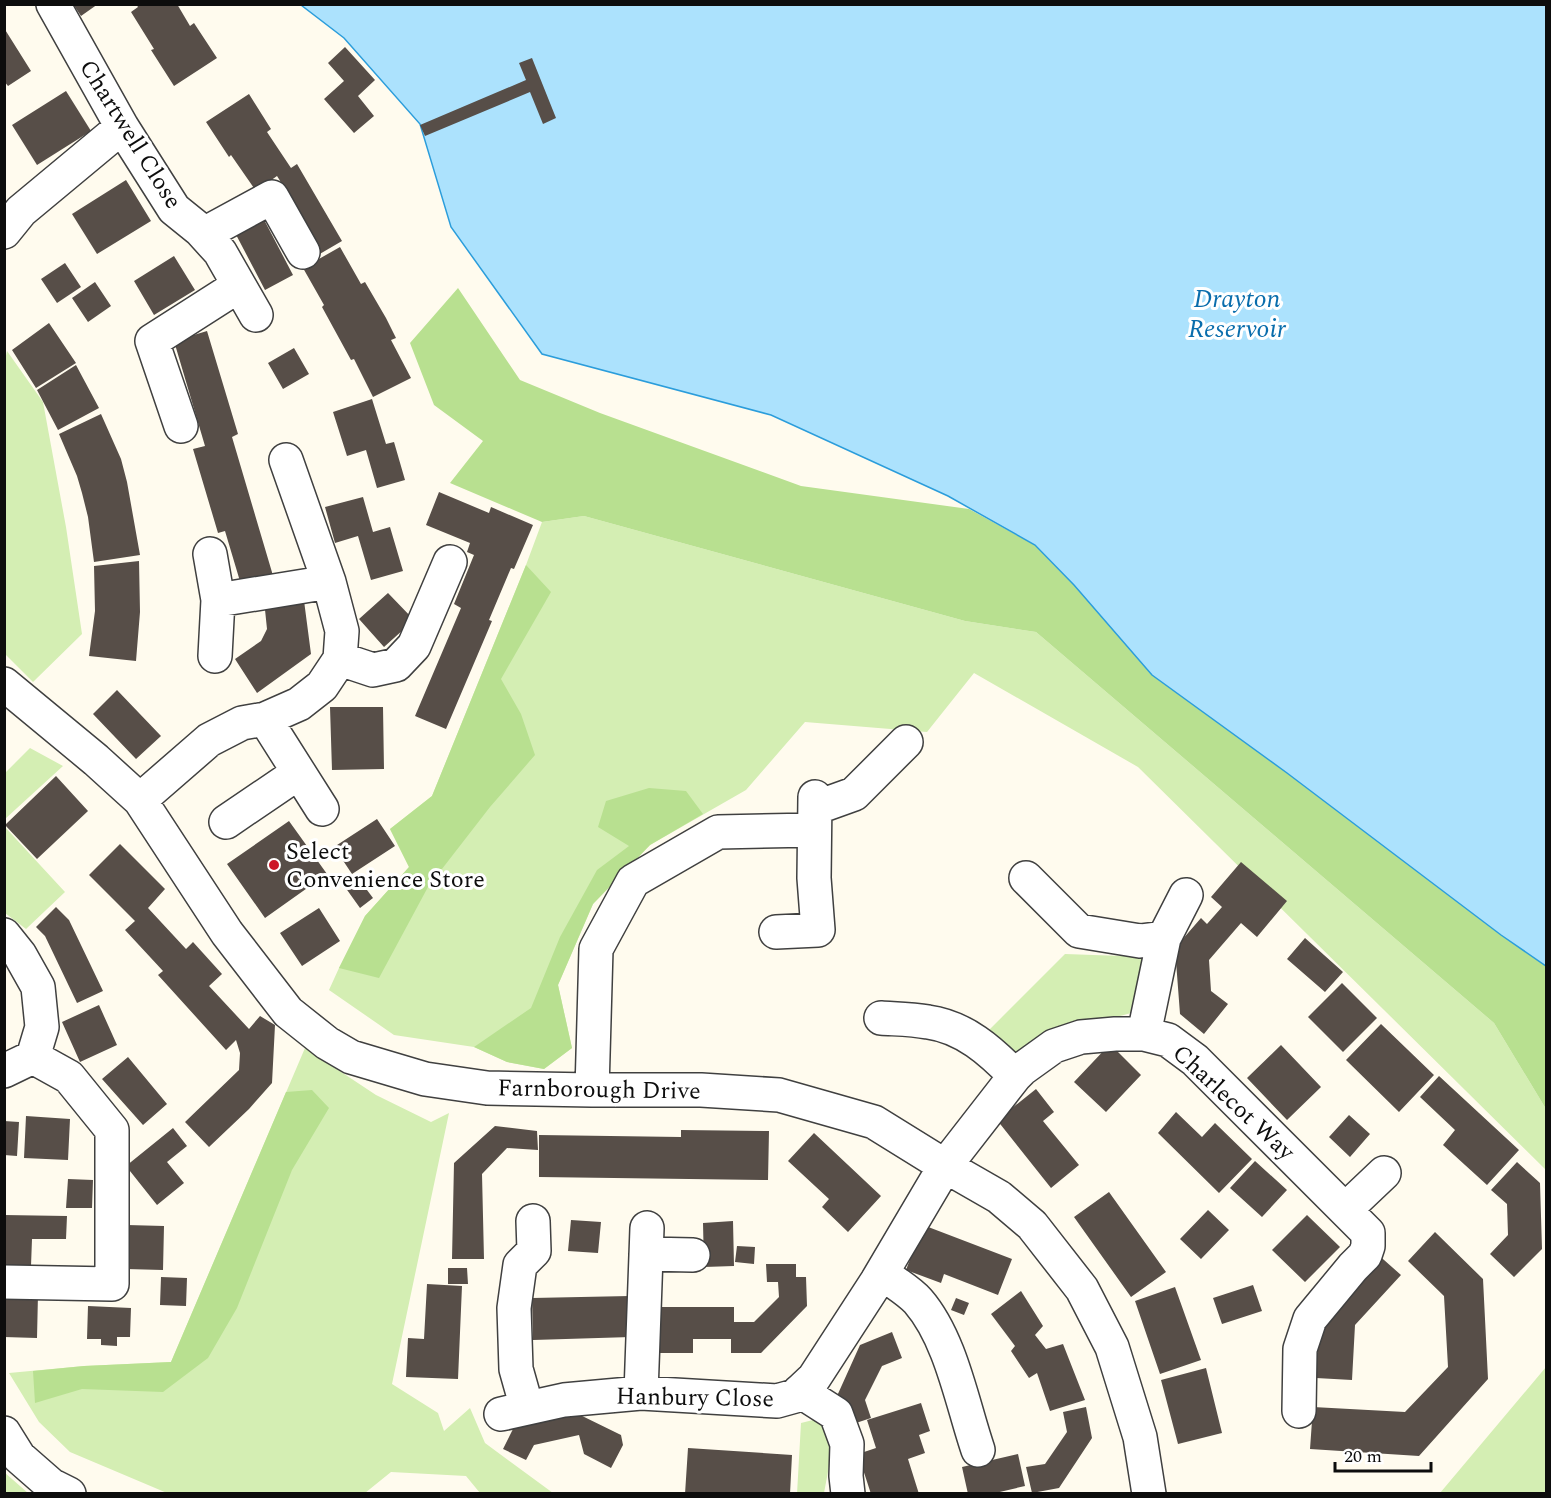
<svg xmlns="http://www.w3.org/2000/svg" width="1551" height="1498" font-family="Spectral,serif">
	<rect width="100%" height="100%" fill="#fffbee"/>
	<path fill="#d4eeb3" d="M7,351L43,402L66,527L82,634L33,682L5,654L4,365Z
		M584,516L965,621L1036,632L1494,1023L1546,1109V1170L1138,767L974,673L927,732L805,722L746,790L650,845L593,904L558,985L572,1048L544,1069L507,1062L474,1047L394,1035L329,990L339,968L365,916L409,867L390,829L432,796L526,565L542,522Z
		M30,748L63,766L5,819V773Z
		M4,826L65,892L26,929L5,913Z
		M1065,954L1151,957L1142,991L1131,1013L1102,1021L1013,1060L988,1031Z
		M305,1048L376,1095L431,1122L449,1113L392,1384L438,1413L444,1431L470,1408L485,1443L553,1493H480L466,1476L391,1472L365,1493H167L70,1452L39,1422L9,1373L84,1366L171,1362Z
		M1546,1367V1493H1440Z
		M825,1417L831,1456L824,1493L797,1494L801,1423Z
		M4,1472L28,1493H5Z"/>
	<path fill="#b8e090" d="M458,288L520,380L600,413L801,486L969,509L1035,545L1074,585L1152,675L1287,773L1501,935L1546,966V1109L1494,1023L1036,632L965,621L584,516L542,522L450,483L483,441L434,405L410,343Z
		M526,565L551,592L501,679L521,714L535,755L490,807L428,887L379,978L339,968L365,916L409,867L390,829L432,796Z
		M649,788L686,791L703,814L650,845L593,904L558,985L572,1048L544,1069L507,1062L474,1047L531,1008L560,937L597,870L629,846L598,827L606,801Z
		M312,1090L329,1108L292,1170L237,1308L208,1358L163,1392L82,1389L35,1403L33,1371L84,1366L171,1362L286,1092Z"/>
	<path fill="#ace2fd" stroke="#2b9ddb" stroke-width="1.5" d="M301,5H1546V966L1501,935L1287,773L1152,675L1074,585L1035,545L948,496L771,415L542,354L451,227L420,124L344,38Z"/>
	<path fill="#574e48" d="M73,4H98L81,16Z
		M136,4H177L190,26L194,23L217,58L174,86L151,50L154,49L131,12L138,7Z
		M4,28L31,71L8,86L4,81Z
		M345,47L375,80L358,96L374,116L354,133L324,99L344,81L328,63Z
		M532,58L556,118L543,124L530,92L425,136L420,125L526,80L519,63Z
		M66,91L91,131L37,165L12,125Z
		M249,94L271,129L267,132L291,168L297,164L342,241L318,255L291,198L277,176L256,191L231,155L229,157L206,122Z
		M126,180L151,221L97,254L72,214Z
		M260,212L293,275L265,290L232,227Z
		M340,247L361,284L365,282L386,318L396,338L391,340L411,378L373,397L354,359L351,360L322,307L324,305L303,268Z
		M174,256L195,290L154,315L134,281Z
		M65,263L81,287L57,303L41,279Z
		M95,282L111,306L88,322L72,298Z
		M49,323L76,363L36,388L12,350Z
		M207,331L238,434L232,437L274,579L242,588L225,531L218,533L193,449L205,446L174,341Z
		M294,348L309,374L283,389L268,363Z
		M76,365L99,408L58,430L37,390Z
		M372,399L386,444L394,442L405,480L377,488L366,450L347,456L333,412Z
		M101,414L121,459L127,482L140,555L94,562L88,517L82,493L77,476L59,434Z
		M439,492L489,513L491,507L533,525L514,569L511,568L489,620L492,621L446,729L415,716L461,608L454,604L474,555L467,552L470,543L426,525Z
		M363,497L373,532L390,527L403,571L371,580L358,536L335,543L325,507Z
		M139,561L140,612L136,661L89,656L95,611L94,566Z
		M303,593L311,654L257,693L235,659L261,641L267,629L264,600Z
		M388,593L414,620L384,647L359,619Z
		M117,690L161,736L136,759L93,714Z
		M330,707H383L384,769L332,770Z
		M56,776L88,811L37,859L5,825Z
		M377,819L395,846L352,874L334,847Z
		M289,821L327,874L265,918L227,864Z
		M120,844L165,889L148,908L186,949L193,942L222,974L209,986L249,1029L260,1016L275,1025L272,1083L249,1109L209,1147L185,1122L239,1070L240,1053L236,1040L226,1050L158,975L163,971L125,930L135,921L89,875Z
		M1241,862L1287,901L1257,937L1241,923L1209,960L1211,991L1228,1004L1204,1034L1180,1014L1175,948L1201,918L1207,924L1222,907L1211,897Z
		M358,878L373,898L360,908L345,887Z
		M56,907L69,920L103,991L77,1003L45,936L36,927Z
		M319,908L340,941L302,966L280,933Z
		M1305,938L1343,972L1325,992L1287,959Z
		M1342,983L1377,1018L1343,1052L1308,1017Z
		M99,1005L117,1045L80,1062L62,1022Z
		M1381,1024L1434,1075L1399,1112L1346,1060Z
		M1110,1044L1141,1075L1106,1112L1074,1082Z
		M1281,1045L1321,1087L1287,1120L1247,1078Z
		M128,1057L167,1104L143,1125L102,1079Z
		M1439,1076L1519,1150L1487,1185L1443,1145L1455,1130L1420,1097Z
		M1036,1089L1054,1112L1043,1121L1079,1165L1051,1188L997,1120Z
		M1176,1112L1202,1137L1215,1123L1252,1159L1219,1193L1158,1133Z
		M1349,1115L1370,1134L1350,1157L1329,1137Z
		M26,1116L70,1119L68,1160L24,1158Z
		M4,1121L19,1122L17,1156L4,1155Z
		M495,1126L537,1131L538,1150L507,1148L482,1174L484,1259H452L454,1163Z
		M173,1128L187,1146L167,1162L184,1183L157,1205L126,1166Z
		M681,1130L769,1131L768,1180L539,1177V1135L681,1137Z
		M814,1133L881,1196L848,1232L822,1207L829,1199L788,1161Z
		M1255,1161L1287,1190L1262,1217L1230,1188Z
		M1517,1162L1540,1183L1542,1249L1514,1277L1490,1254L1508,1235L1507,1204L1491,1190Z
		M68,1179L93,1180L92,1208H66Z
		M1109,1192L1166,1272L1131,1297L1074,1217Z
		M1208,1210L1229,1230L1201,1259L1180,1239Z
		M4,1215L67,1216L66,1239H32L31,1266L4,1265Z
		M1307,1215L1340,1247L1305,1282L1272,1250Z
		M571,1220L601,1222L598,1253L568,1251Z
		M733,1221L734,1266L704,1267L703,1223Z
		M127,1225L164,1226L163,1270L126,1269Z
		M923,1225L1012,1259L998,1295L944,1274L941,1283L906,1270Z
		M1435,1232L1483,1279L1488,1379L1419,1456L1310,1449L1313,1407L1405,1412L1448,1367L1444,1296L1408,1261Z
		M737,1246L755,1247L754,1264L735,1262Z
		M1375,1252L1401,1275L1355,1325L1352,1380L1316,1378L1319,1313Z
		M766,1264H796V1277H806L807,1306L761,1353H731V1339H693V1353H647V1307H734V1322H754L779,1297L778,1282H767Z
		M448,1268H467L468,1284H448Z
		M161,1277L187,1278L186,1306L160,1305Z
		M427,1284L462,1286L458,1379L406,1377L408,1338L424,1339Z
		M1253,1285L1262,1311L1222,1324L1213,1298Z
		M1175,1287L1201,1360L1160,1374L1135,1301Z
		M1021,1291L1043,1326L1035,1335L1046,1349L1063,1344L1085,1400L1050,1411L1037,1373L1029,1378L1011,1351L1015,1346L991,1314Z
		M4,1293L38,1294L37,1338L4,1337Z
		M630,1296L631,1337L533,1340L532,1298Z
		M956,1298L969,1303L964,1315L951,1310Z
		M88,1306L131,1308L130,1337H117V1346L101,1345V1339H87Z
		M892,1332L902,1358L882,1366L865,1400L871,1418L847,1426L837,1396L860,1345Z
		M1206,1368L1222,1433L1178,1444L1161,1380Z
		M921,1403L930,1431L919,1435L925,1453L908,1459L919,1494H871L858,1454L876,1448L867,1420Z
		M1086,1407L1092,1438L1059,1488L1032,1493L1026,1467L1045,1464L1067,1432L1063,1412Z
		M572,1411L621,1435L623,1445L611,1468L584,1454L579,1435L534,1445L526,1460L503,1449L516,1423Z
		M688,1448L792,1455L790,1494H685Z
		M1018,1454L1025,1486L991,1494H968L962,1467Z"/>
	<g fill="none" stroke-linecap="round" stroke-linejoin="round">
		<g stroke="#404040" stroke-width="36">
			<path id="minor" d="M53,4L122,127L174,209L200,230L220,252L256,315
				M4,232L21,211L122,127
				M204,234L272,197L303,252
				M181,426L152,341L238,286
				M210,554L218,600L215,656
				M218,600L329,582
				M340,659L373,670L396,665L414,646L450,562
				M4,684L96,760L140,800L227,933L288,1012L327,1043L351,1057L425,1079L487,1088L592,1090H701L779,1095L874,1122L945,1166L999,1197L1032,1225L1082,1289L1112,1347L1140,1437L1149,1494
				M265,719L322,809
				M140,800L209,740L242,723L265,719L299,704L322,686L340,659L342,631L329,582L286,460
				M815,808L854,794L906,742
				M226,822L298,773
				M1026,878L1079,931L1140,941L1164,938
				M776,932L818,930L814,878L815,797
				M4,935L20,955L38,987L42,1027L33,1057
				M881,1018C896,1019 912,1019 928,1022C964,1027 991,1051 1015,1076
				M1144,1034L1164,938L1186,895
				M4,1071L33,1057L69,1077L112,1130V1284L4,1282
				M592,1090L596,949L633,881L718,832L814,830
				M1345,1210L1384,1173
				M646,1254L693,1255
				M882,1273C893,1282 908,1290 918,1301C951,1339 962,1403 978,1450
				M800,1391L836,1414L847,1444L846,1476L848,1494
				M641,1393L647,1228
				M527,1408L516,1369L514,1308L520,1265L534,1251L533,1221
				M501,1414L564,1400L641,1393L777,1401L795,1396L814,1378L877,1281L945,1166L1015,1076L1022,1069L1054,1046L1081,1037L1115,1034H1144L1168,1040L1195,1060L1368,1233V1246L1365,1255L1353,1267L1310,1319L1300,1349L1299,1411
				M4,1433L19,1457L51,1485L69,1494"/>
		</g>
		<use href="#minor" stroke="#fff" stroke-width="33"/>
	</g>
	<circle fill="#cc1728" stroke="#fff" stroke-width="2" cx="274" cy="865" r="6"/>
	<g text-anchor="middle" stroke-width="6" stroke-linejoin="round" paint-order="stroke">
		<g font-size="24" fill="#0d0d0d" stroke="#fff">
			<text transform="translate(131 134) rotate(58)" y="8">Chartwell Close</text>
			<text transform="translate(599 1089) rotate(1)" y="8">Farnborough Drive</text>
			<text transform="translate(1234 1102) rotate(43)" y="8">Charlecot Way</text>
			<text transform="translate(695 1397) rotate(1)" y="8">Hanbury Close</text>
		</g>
		<g font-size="24" fill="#0d0d0d" stroke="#fff" text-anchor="start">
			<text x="286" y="859">Select<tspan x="286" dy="28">Convenience Store</tspan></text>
		</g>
		<g font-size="26" font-style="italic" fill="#096dac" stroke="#fff">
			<text x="1237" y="307">Drayton<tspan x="1237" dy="30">Reservoir</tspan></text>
		</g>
	</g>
	<rect width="1551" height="1498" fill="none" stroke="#0d0d0d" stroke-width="12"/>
	<path d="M1335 1462v9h96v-9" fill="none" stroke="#0d0d0d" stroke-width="3"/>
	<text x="1344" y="1462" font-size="18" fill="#0d0d0d" stroke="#ffffff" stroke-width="4.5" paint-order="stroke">20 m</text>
</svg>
